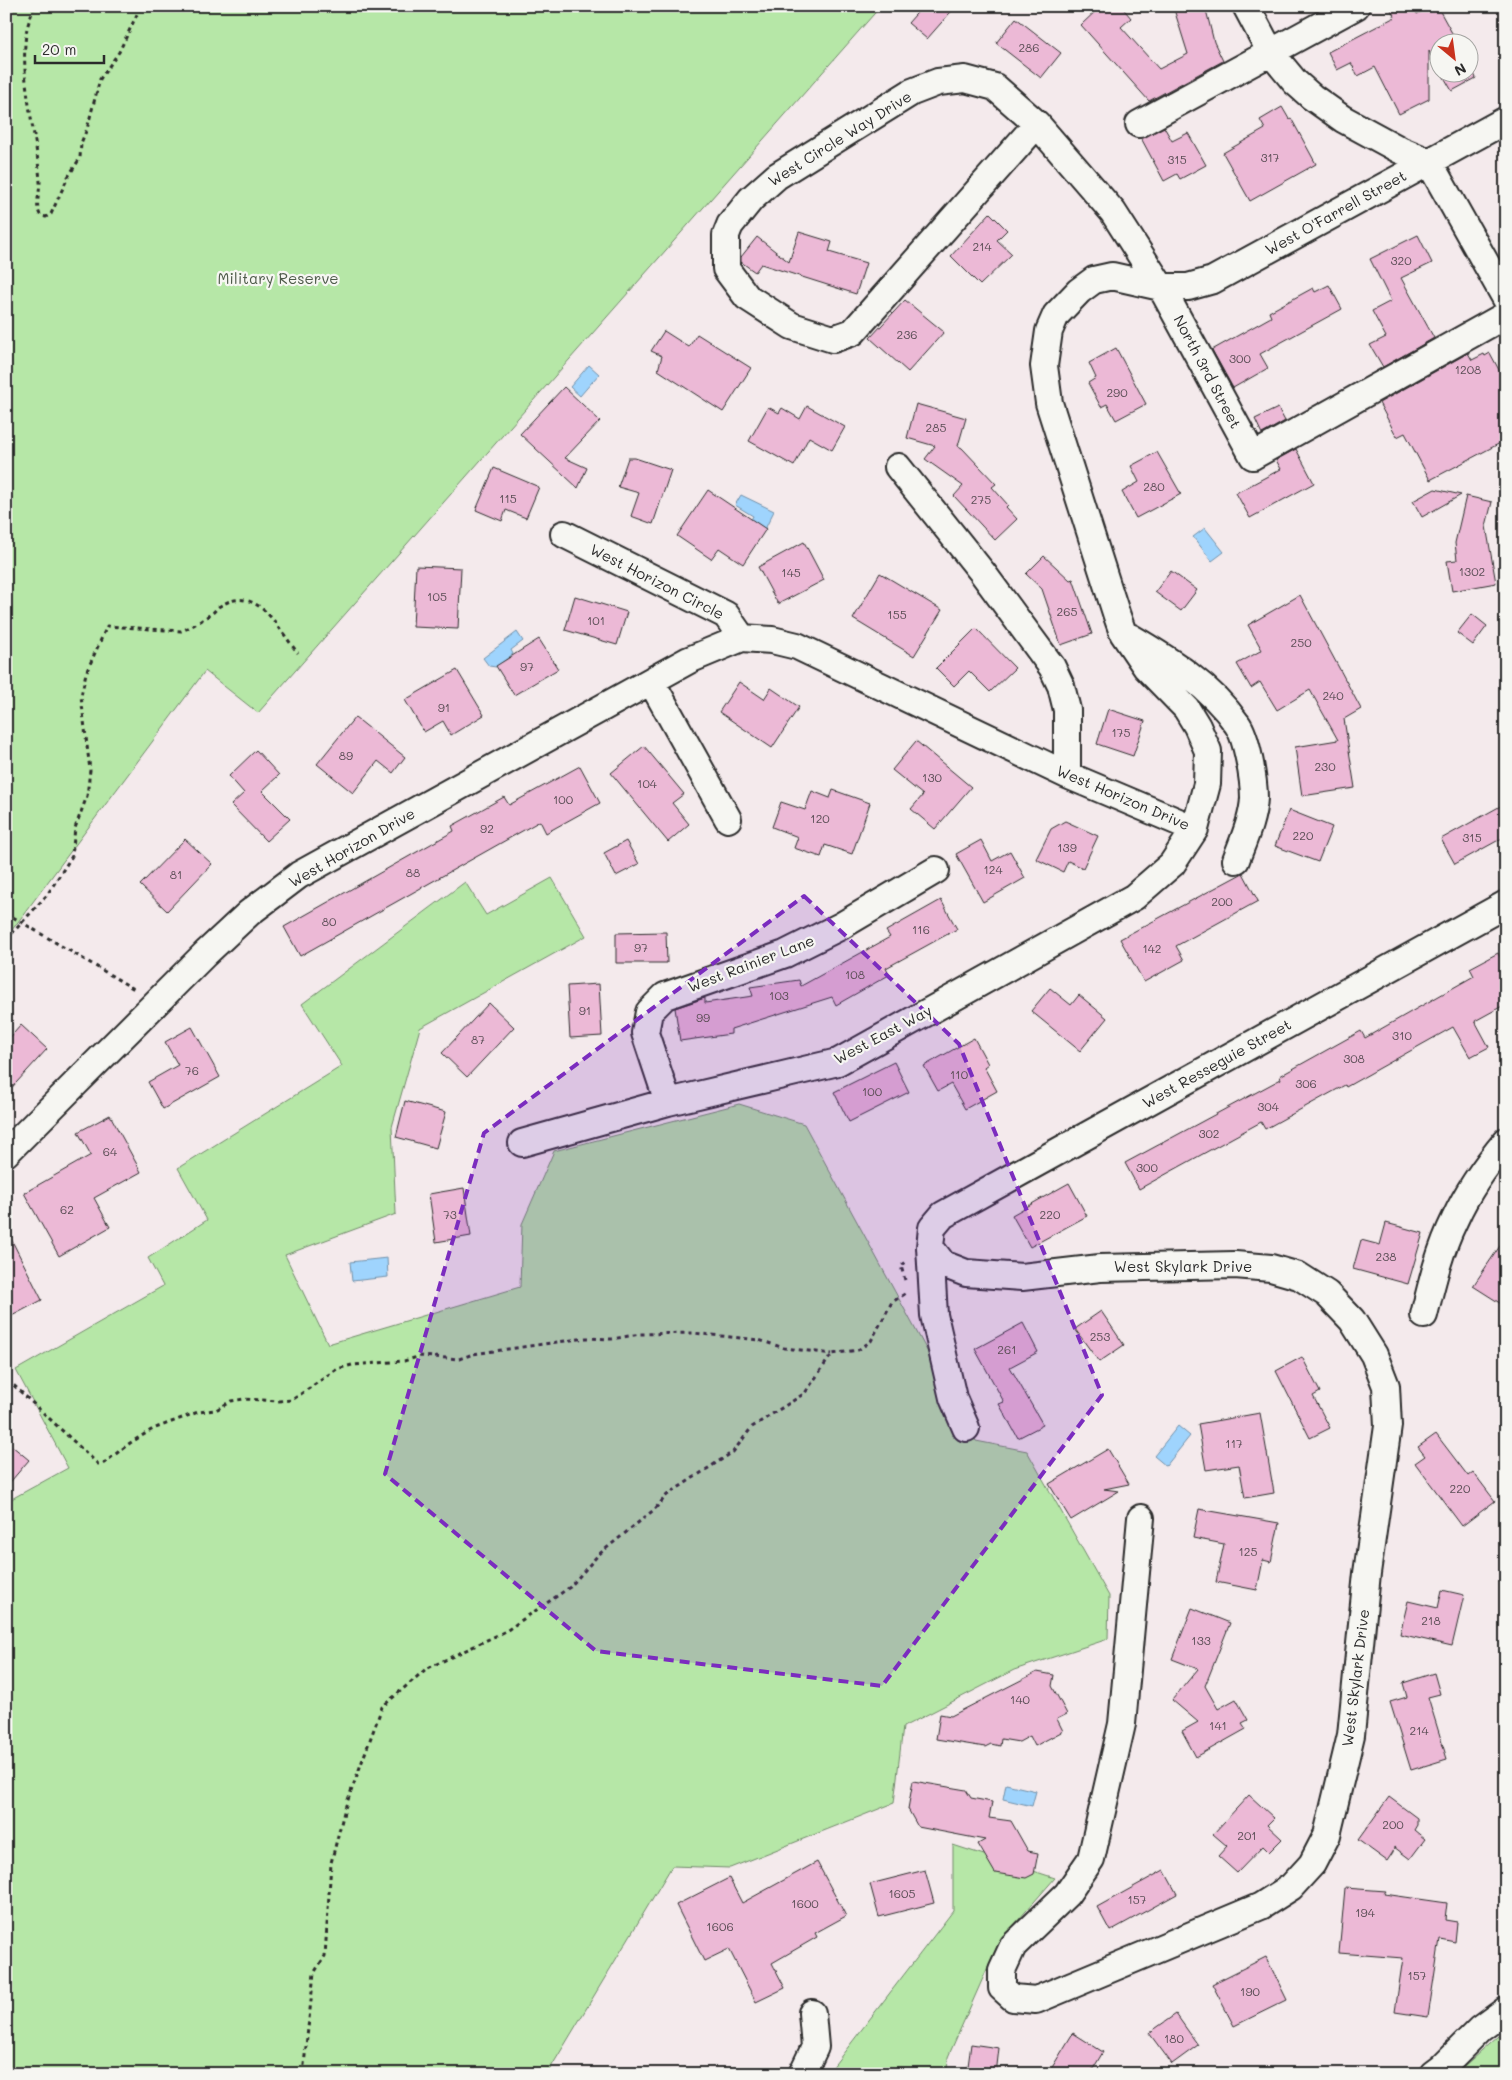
<svg xmlns="http://www.w3.org/2000/svg" width="1512" height="2080" font-family="Mali,sans-serif">
	<rect width="100%" height="100%" fill="#f4eaec"/>
	<filter id="ink" filterUnits="userSpaceOnUse"><feTurbulence type="fractalNoise" baseFrequency=".02" numOctaves="2"/><feDisplacementMap in="SourceGraphic" scale="10" xChannelSelector="R" yChannelSelector="G"/><feConvolveMatrix kernelMatrix="1 2 1 2 8 2 1 2 1" color-interpolation-filters="sRGB"/></filter>
	<g filter="url(#ink)">
		<path fill="#b6e7a7" stroke="#708969" d="M6,6H881L258,713L205,671L6,938Z
			M552,878L586,936L420,1028L392,1127L396,1214L285,1255L328,1344L520,1287L522,1224L554,1151L739,1104L804,1124L976,1441L1027,1451L1109,1596L1108,1639L1014,1670L903,1727L894,1803L730,1868L672,1866L547,2074H6V1502L68,1468L16,1370L163,1286L148,1258L207,1220L178,1168L342,1066L302,1004L465,882L486,915Z
			M953,1845L1055,1878L999,1942L948,2057L947,2074H836L832,2068L953,1911Z
			M1506,2029V2074H1455Z"/>
		<path fill="#9fd4fd" stroke="#7190a9" d="M589,365L599,374L580,396L570,387Z
			M741,495L774,511L765,529L750,522L753,516L735,505Z
			M1205,528L1224,552L1212,561L1193,537Z
			M517,632L523,641L511,650L513,654L496,667L489,666L483,658Z
			M387,1258L388,1277L352,1281L350,1262Z
			M1178,1426L1190,1436L1166,1466L1154,1456Z
			M1006,1784L1036,1791L1032,1806L1003,1799Z"/>
		<path fill="#ecb9d6" stroke="#2b2b2b" d="M923,6H956L927,39L908,23Z
			M1101,6H1121L1131,18L1121,27L1159,69L1188,54L1173,6H1205L1214,42L1223,61L1149,101L1081,25Z
			M1389,6H1413L1417,14L1431,6H1437L1457,42H1440V70L1429,51V99L1399,114L1375,67L1358,76L1351,63L1337,70L1328,52L1395,17Z
			M1016,18L1061,53L1041,78L996,43Z
			M1470,65L1476,78L1452,91L1441,72H1470Z
			M1282,107L1289,119L1291,118L1316,164L1250,201L1223,153L1265,129L1260,120Z
			M1164,127L1172,141L1188,133L1206,165L1180,179L1177,174L1164,181L1141,138Z
			M990,213L1007,230L997,240L1012,254L980,285L951,256Z
			M799,232L832,242L829,252L866,263L856,294L761,264L755,272L741,262V257L757,237L789,262Z
			M1418,235L1432,263L1401,278L1434,338L1383,367L1370,345L1386,337L1372,311L1391,301L1370,259Z
			M1329,285L1342,309L1260,354L1268,368L1233,388L1212,350L1271,317L1269,312L1313,288L1315,292Z
			M905,300L944,332L908,372L870,338Z
			M664,331L689,347L697,334L751,368L723,412L658,370L662,356L651,351Z
			M1116,348L1146,404L1116,420L1107,404L1101,407L1088,383L1096,378L1089,363Z
			M1468,353L1472,360L1484,354L1485,356L1490,353L1506,383V440L1430,480L1405,433L1397,437L1379,403Z
			M564,387L600,421L565,458L587,468L578,488L520,434Z
			M916,404L966,418L958,446L962,448L996,484L992,487L1008,505L1006,507L1017,519L995,540L954,496L963,486L925,459L935,446L907,438Z
			M807,406L845,427L832,450L809,437L794,466L749,441L768,407L779,413L782,408L800,419Z
			M1278,408L1285,421L1262,434L1255,419Z
			M1296,449L1314,483L1250,518L1236,493L1281,469L1276,460Z
			M1157,452L1181,494L1136,518L1122,492L1139,482L1131,466Z
			M628,458H635L671,470L653,524L631,516L639,493L618,487Z
			M494,468L539,487L526,518L506,510L502,521L476,510Z
			M1435,489L1461,495L1422,517L1413,501Z
			M708,490L766,529L743,564L719,548L711,559L677,536Z
			M1466,496L1492,502L1486,526L1496,583L1452,591L1447,561L1457,560L1455,543Z
			M804,542L824,580L778,604L758,567Z
			M1044,556L1070,580L1073,579L1092,634L1061,645L1042,589L1026,574Z
			M416,566L461,568L458,629L413,627Z
			M1171,571L1197,590L1181,611L1155,592Z
			M880,573L942,610L914,656L853,619Z
			M1300,595L1361,709L1344,719L1355,788L1302,796L1295,747L1338,740L1310,690L1277,710L1260,682L1251,688L1237,664L1262,650L1248,625Z
			M575,596L627,612L617,645L565,630Z
			M1472,614L1487,626L1473,645L1457,633Z
			M976,628L1015,668L990,692L969,671L954,686L936,668Z
			M539,639L558,669L514,695L496,666Z
			M457,670L484,715L451,735L443,721L424,732L405,700Z
			M739,682L764,699L771,688L799,707L772,748L719,712Z
			M1108,709L1145,721L1133,756L1097,744Z
			M355,717L405,757L393,773L378,761L353,793L317,764Z
			M916,741L971,787L935,829L911,809L923,795L892,770Z
			M644,746L684,794L672,803L689,824L668,842L611,773Z
			M256,750L279,775L262,791L290,819L266,841L231,805L244,793L229,776Z
			M580,766L600,803L546,833L540,821L300,956L284,927L454,831L452,826L504,797L509,805Z
			M833,790L870,803L852,854L825,845L821,857L794,848L798,837L772,827L781,802L805,810L812,791L830,798Z
			M1506,803V836L1455,864L1441,839Z
			M1289,810L1332,827L1318,862L1275,846Z
			M1065,821L1098,836L1083,868L1068,861L1063,872L1036,859L1051,829Z
			M185,839L212,864L167,911L140,885Z
			M981,840L992,861L1010,851L1025,878L983,902L956,854Z
			M626,841L639,864L616,876L604,853Z
			M1243,873L1258,901L1176,946L1184,960L1144,982L1120,939Z
			M941,900L957,929L886,968L889,975L836,1005L832,997L731,1029V1034L680,1041L675,1008L705,998V1003L753,996L750,987L799,980L801,986L890,937L886,931Z
			M666,932L667,963H616V933Z
			M1498,953L1506,968V1004L1475,1021L1489,1047L1470,1057L1453,1027L1346,1087L1345,1085L1265,1129L1261,1122L1139,1189L1125,1163L1281,1079L1280,1076L1361,1031L1365,1038L1474,976L1470,968Z
			M599,984L602,1036L570,1038L567,986Z
			M1050,988L1071,1005L1079,995L1107,1018L1080,1051L1031,1011Z
			M489,1003L514,1027L467,1077L442,1053Z
			M21,1025L47,1049L6,1094V1042Z
			M192,1027L220,1077L163,1109L148,1082L178,1065L165,1042Z
			M974,1038L988,1064L984,1067L997,1091L965,1109L951,1084L938,1091L924,1066Z
			M894,1062L909,1092L849,1122L834,1092Z
			M405,1101L446,1112L436,1148L396,1137Z
			M110,1115L141,1172L94,1198L110,1227L59,1256L24,1193L91,1155L78,1132Z
			M1069,1183L1087,1216L1030,1247L1012,1215Z
			M464,1188L471,1236L436,1242L429,1194Z
			M1386,1223L1423,1233L1408,1284L1353,1269L1361,1240L1380,1245Z
			M6,1229L42,1300L6,1319Z
			M1506,1237V1307L1473,1286Z
			M1101,1311L1124,1345L1099,1362L1075,1329Z
			M1023,1323L1038,1352L1010,1367L1043,1425L1018,1438L999,1404L1004,1402L975,1349Z
			M1302,1357L1320,1392L1313,1396L1330,1428L1310,1438L1276,1371Z
			M1260,1413L1274,1493L1245,1498L1239,1465L1206,1470L1198,1424Z
			M1436,1434L1468,1476L1473,1472L1495,1501L1462,1526L1415,1463L1425,1456L1418,1447Z
			M6,1441L29,1460L6,1487Z
			M1108,1449L1129,1484L1104,1489L1119,1491L1071,1520L1049,1484Z
			M1199,1509L1279,1523L1271,1562L1263,1560L1257,1590L1216,1582L1224,1544L1193,1538Z
			M1442,1590L1464,1595L1452,1646L1400,1634L1408,1601L1438,1608Z
			M1192,1608L1230,1623L1205,1686L1218,1709L1236,1699L1248,1720L1242,1723L1246,1729L1196,1757L1182,1731L1198,1722L1172,1700L1198,1669L1172,1659Z
			M1037,1672L1054,1675L1052,1686L1067,1714L1057,1719L1063,1731L1035,1746L1030,1736L1019,1742L1001,1739L1000,1746L991,1744L985,1747L936,1739L940,1714L951,1716Z
			M1434,1673L1440,1694L1428,1697L1447,1759L1411,1770L1390,1702L1407,1697L1403,1683Z
			M913,1781L966,1790L971,1798L992,1802L989,1818L1011,1821L1028,1851L1038,1853L1034,1874L1026,1878L995,1873L978,1844L985,1840L918,1827L908,1809Z
			M1249,1795L1274,1818L1267,1825L1282,1839L1269,1852L1263,1846L1237,1873L1218,1856L1227,1846L1213,1834Z
			M1389,1797L1417,1818V1825L1414,1830L1425,1839L1410,1859L1394,1847L1393,1852L1387,1861L1358,1840Z
			M817,1862L846,1916L815,1933L817,1937L772,1963L785,1988L756,2002L729,1949L704,1961L676,1905L729,1878L742,1903Z
			M925,1870L934,1903L879,1917L870,1884Z
			M1164,1870L1177,1894L1110,1931L1097,1907Z
			M1345,1888L1386,1891L1384,1894L1447,1903L1445,1920L1457,1922L1455,1942L1440,1939L1428,2017L1395,2012L1403,1958L1339,1953Z
			M1266,1957L1287,2000L1234,2026L1212,1984Z
			M1176,2014L1198,2045L1172,2064L1149,2033Z
			M1073,2033L1103,2052L1090,2074H1048Z
			M971,2044L999,2048L996,2074H967Z"/>
		<g fill="none" stroke-linecap="round" stroke-linejoin="round">
			<g stroke="#2b2b2b" stroke-width="30">
				<path id="minor" d="M1246,6L1271,53L1295,82L1312,97L1343,119L1400,150L1429,162L1506,299
					M1037,124L853,332L833,339L792,326L747,297L726,269V235L730,225L751,199L777,176L912,92L938,82L965,79L995,87L1037,124L1113,212L1161,287L1253,456L1506,315
					M1139,124L1356,6
					M898,467L982,572L1052,667L1061,686L1067,710V775
					M564,534L726,615L742,638
					M1130,637C1169,660 1211,686 1237,724C1247,737 1254,781 1254,798C1253,819 1243,841 1236,860
					M651,681L728,819
					M668,1102L645,1033L649,1012L665,996L785,954L841,926L936,870
					M522,1143L668,1102L838,1062L1134,897L1172,864L1195,829L1207,784L1208,751L1197,726L1186,708L1146,667L1123,633L1117,616L1049,403L1044,366L1049,331L1056,315L1079,291L1094,280L1112,276L1161,287H1188L1213,280L1506,120
					M6,1153L205,954L249,913L299,875L689,660L742,638L772,640L797,646L1067,775L1195,829
					M930,1247L934,1315L953,1398L966,1428
					M1424,1315C1432,1282 1440,1249 1455,1219C1468,1190 1486,1165 1506,1141
					M1141,1518L1122,1724L1091,1859L1067,1894L1013,1946L1002,1970V1988L1013,1998L1036,2000L1261,1906L1291,1887L1312,1864L1327,1835L1351,1735L1367,1573L1388,1426L1386,1386L1374,1355L1352,1320L1327,1294L1299,1276L1271,1268L1235,1265L1100,1268L1022,1277L966,1273L943,1264L930,1247L932,1228L943,1215L1506,904
					M802,2074L815,2047L812,2013
					M1433,2074L1441,2068L1480,2029L1506,2010"/>
			</g>
			<path stroke="#2b2b2b" stroke-width="3" stroke-dasharray="4 4" stroke-linecap="butt" d="M34,6C32,13 29,21 27,28C18,77 37,133 40,182C40,193 34,207 41,216L46,217L51,214L68,177L80,158L81,143L87,129L100,79L119,52L141,6
				M6,913L134,989
				M6,940L47,895L72,856L75,828L87,796L90,770L81,696L86,673L107,626L181,631C192,627 202,620 211,614C215,612 216,608 220,606C258,582 279,631 298,653
				M905,1280L901,1266L906,1262
				M8,1380L98,1464L104,1463L130,1443L153,1429L198,1412L216,1410L231,1401L244,1399L277,1401L292,1400L337,1369L352,1365L404,1361L421,1356L459,1359L473,1354L586,1338L612,1339L640,1334L693,1333L759,1340L784,1348L832,1354
				M303,2074L314,1973L325,1956L331,1863L345,1808L382,1707L426,1669L506,1631L570,1587L598,1555L655,1509L667,1495L733,1452L752,1427L805,1393L832,1354L858,1350L871,1341L892,1302L908,1292"/>
			<use href="#minor" stroke="#f6f6f2" stroke-width="26"/>
		</g>
	</g>
	<path fill="#7b2cbf" fill-opacity="0.2" stroke="#7b2cbf" stroke-width="4" stroke-dasharray="10 6" stroke-linejoin="round" d="M804,896L959,1044L1102,1395L882,1686L596,1651L385,1474L484,1133Z"/>
	<g text-anchor="middle" stroke-width="4.5" stroke-linejoin="round" paint-order="stroke">
		<g font-size="12" fill="#5b4e56">
			<text x="1029" y="52">286</text>
			<text x="1270" y="162">317</text>
			<text x="1177" y="164">315</text>
			<text x="982" y="251">214</text>
			<text x="1401" y="265">320</text>
			<text x="907" y="339">236</text>
			<text x="1240" y="363">300</text>
			<text x="1468" y="374">1208</text>
			<text x="1117" y="397">290</text>
			<text x="936" y="432">285</text>
			<text x="1154" y="491">280</text>
			<text x="508" y="503">115</text>
			<text x="981" y="504">275</text>
			<text x="1472" y="576">1302</text>
			<text x="791" y="577">145</text>
			<text x="437" y="601">105</text>
			<text x="1067" y="616">265</text>
			<text x="897" y="619">155</text>
			<text x="596" y="625">101</text>
			<text x="1301" y="647">250</text>
			<text x="527" y="671">97</text>
			<text x="1333" y="700">240</text>
			<text x="444" y="712">91</text>
			<text x="1121" y="737">175</text>
			<text x="346" y="760">89</text>
			<text x="1325" y="771">230</text>
			<text x="932" y="782">130</text>
			<text x="647" y="788">104</text>
			<text x="563" y="804">100</text>
			<text x="820" y="823">120</text>
			<text x="487" y="833">92</text>
			<text x="1303" y="840">220</text>
			<text x="1472" y="842">315</text>
			<text x="1067" y="852">139</text>
			<text x="993" y="874">124</text>
			<text x="413" y="877">88</text>
			<text x="176" y="879">81</text>
			<text x="1222" y="906">200</text>
			<text x="329" y="926">80</text>
			<text x="921" y="934">116</text>
			<text x="641" y="952">97</text>
			<text x="1152" y="953">142</text>
			<text x="855" y="979">108</text>
			<text x="779" y="1000">103</text>
			<text x="585" y="1015">91</text>
			<text x="703" y="1022">99</text>
			<text x="1402" y="1040">310</text>
			<text x="478" y="1044">87</text>
			<text x="1354" y="1063">308</text>
			<text x="192" y="1075">76</text>
			<text x="959" y="1079">110</text>
			<text x="1306" y="1088">306</text>
			<text x="872" y="1096">100</text>
			<text x="1268" y="1111">304</text>
			<text x="1209" y="1138">302</text>
			<text x="110" y="1156">64</text>
			<text x="1147" y="1172">300</text>
			<text x="67" y="1214">62</text>
			<text x="450" y="1219">73</text>
			<text x="1050" y="1219">220</text>
			<text x="1386" y="1261">238</text>
			<text x="1100" y="1341">253</text>
			<text x="1007" y="1354">261</text>
			<text x="1234" y="1448">117</text>
			<text x="1460" y="1493">220</text>
			<text x="1248" y="1556">125</text>
			<text x="1431" y="1625">218</text>
			<text x="1201" y="1645">133</text>
			<text x="1020" y="1704">140</text>
			<text x="1218" y="1730">141</text>
			<text x="1419" y="1735">214</text>
			<text x="1393" y="1829">200</text>
			<text x="1247" y="1840">201</text>
			<text x="902" y="1898">1605</text>
			<text x="1137" y="1904">157</text>
			<text x="805" y="1908">1600</text>
			<text x="1365" y="1917">194</text>
			<text x="720" y="1931">1606</text>
			<text x="1417" y="1980">157</text>
			<text x="1250" y="1996">190</text>
			<text x="1174" y="2043">180</text>
		</g>
		<g font-size="15" fill="#2b2b2b" stroke="#f6f6f2">
			<text transform="translate(840 139) rotate(-32)" y="5">West Circle Way Drive</text>
			<text transform="translate(1336 213) rotate(-29)" y="5">West O'Farrell Street</text>
			<text transform="translate(1207 372) rotate(62)" y="5">North 3rd Street</text>
			<text transform="translate(657 582) rotate(27)" y="5">West Horizon Circle</text>
			<text transform="translate(1123 798) rotate(23)" y="5">West Horizon Drive</text>
			<text transform="translate(352 848) rotate(-30)" y="5">West Horizon Drive</text>
			<text transform="translate(751 964) rotate(-21)" y="5">West Rainier Lane</text>
			<text transform="translate(883 1035) rotate(-28)" y="5">West East Way</text>
			<text transform="translate(1217 1064) rotate(-29)" y="5">West Resseguie Street</text>
			<text x="1183" y="1272">West Skylark Drive</text>
			<text transform="translate(1356 1678) rotate(-83)" y="5">West Skylark Drive</text>
		</g>
		<g font-size="15" fill="#4e5a4a" stroke="#f6f6f2">
			<text x="278" y="284">Military Reserve</text>
		</g>
	</g>
	<rect width="1512" height="2080" fill="none" stroke="#f6f6f2" stroke-width="25"/>
	<rect x="12" y="12" width="1487" height="2055" fill="none" stroke="#2b2b2b" stroke-width="2" filter="url(#ink)"/>
	<g transform="translate(1454 58) rotate(151)"><circle r="24" fill="#f6f6f2" stroke="#a5a5a2"/>
	<path d="M0-4L9 19L0 12L-9 19Z" fill="#c8321e"/>
	<text y="-8" font-size="14" font-weight="bold" text-anchor="middle" fill="#2b2b2b">N</text>
	</g>
	<path d="M35 55v8h69v-8" fill="none" stroke="#2b2b2b" stroke-width="2.5"/>
	<text x="42" y="55" font-size="15" fill="#2b2b2b" stroke="#f6f6f2" stroke-width="4" paint-order="stroke">20 m</text>
</svg>
